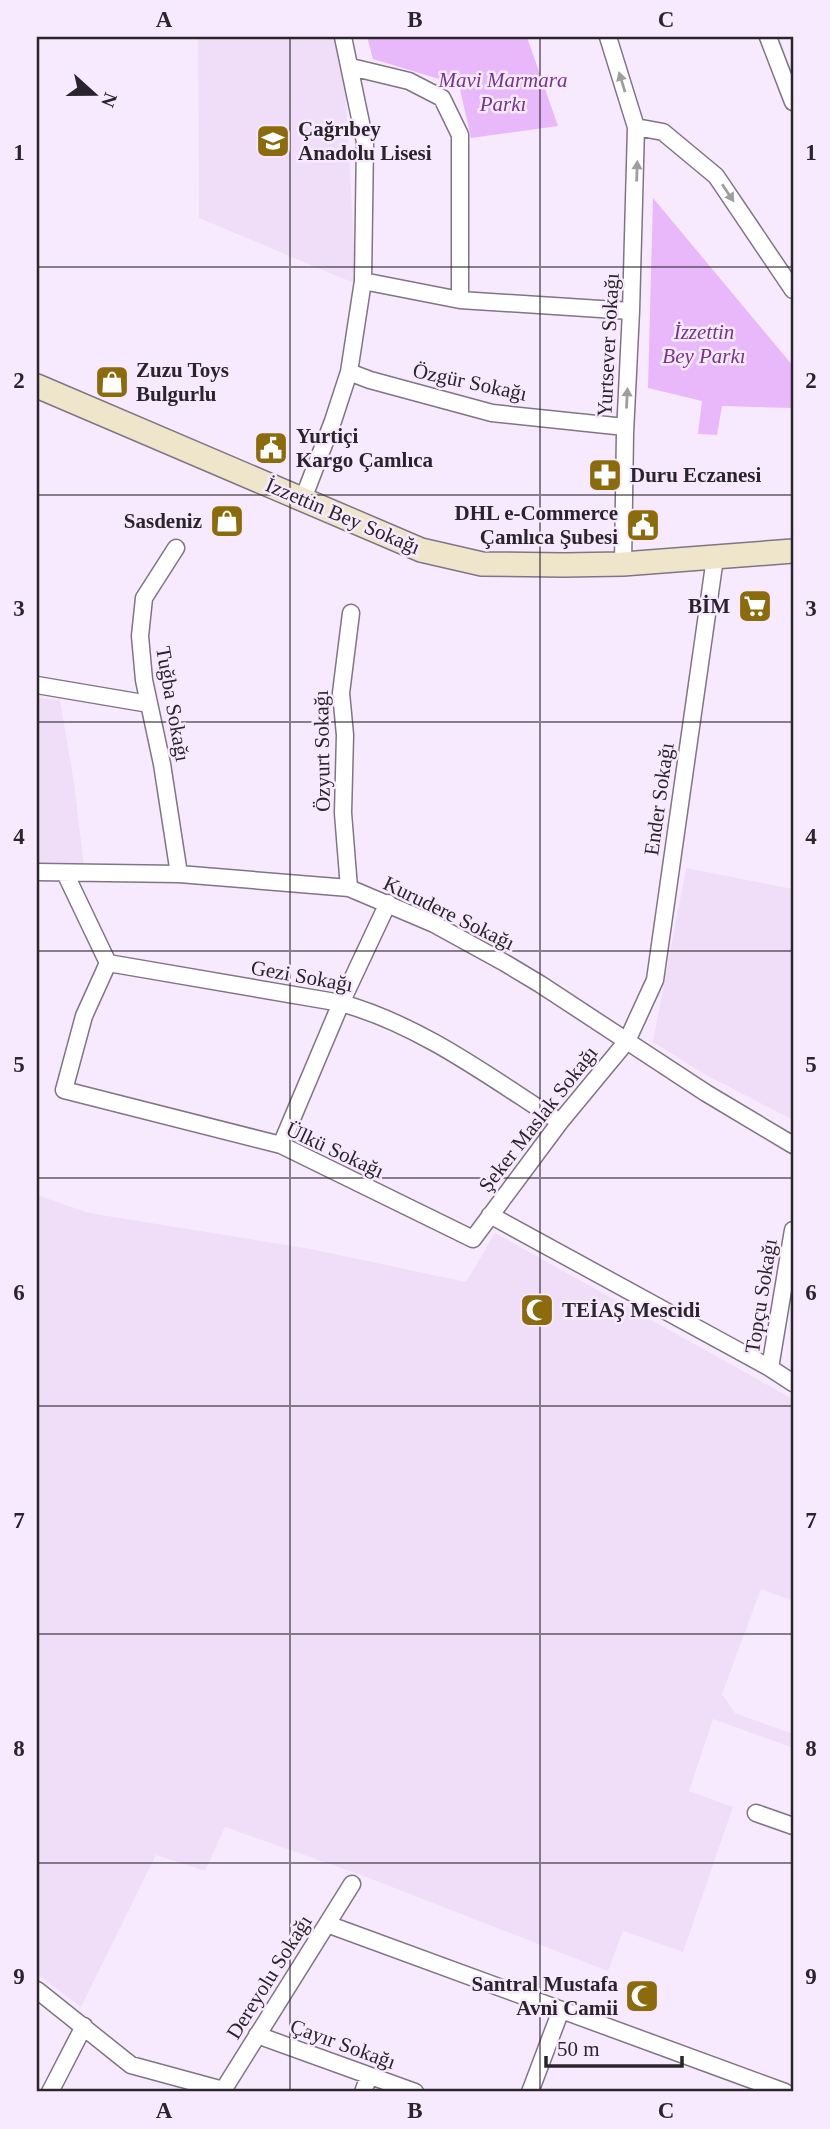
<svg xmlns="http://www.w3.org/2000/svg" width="830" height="2129" font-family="Georgia,serif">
	<rect width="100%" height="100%" fill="#f8eafe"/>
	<path fill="#f0def8" d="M198,37H334L344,63L356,284L199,218Z
		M37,698L60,700L74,783L84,865L37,866Z
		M686,868L793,889V1120L706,1075L653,1042Z
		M37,1195L89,1213L311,1249L466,1282L495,1233L793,1399V1601L761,1589L722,1694L735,1713L793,1734V1748L713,1719L689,1791L733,1807L683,1952L623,1931L608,1971L361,1875L225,1827L205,1871L156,1855L81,2007L37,1974Z"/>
	<path fill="#e8b8fa" d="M367,37H527L558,126L471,138L459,85L373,59Z
		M653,198L793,366V408L722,406L717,435L698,434L702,401L648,388Z"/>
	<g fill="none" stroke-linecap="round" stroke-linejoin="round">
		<g stroke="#807485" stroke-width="19">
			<path id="street" d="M608,37L636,127L631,311L625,433L623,564
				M768,37L793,102
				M351,67L409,81L442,98L460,135V300
				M636,127L663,132L716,176L793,290
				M363,281L460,300L631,311
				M349,372L370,380L492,413L625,427
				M303,499L333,421L349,372L363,281L365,142L343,37
				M176,548L144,598L140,636L144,680L162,764L179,874
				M37,685L149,704
				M37,872L179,874L349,888L434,924L505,963L540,984L706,1093L793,1145
				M65,873L108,963L341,1003C421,1025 491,1078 560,1122
				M349,888L343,813L345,735L341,693L351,613
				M108,963L84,1016L64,1090L281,1145L473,1239L560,1122L627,1041L655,980L715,558
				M281,1145L341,1003L388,903
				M490,1215L770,1368L793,1383
				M770,1368L793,1230
				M756,1813L793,1826
				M327,1924L785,2092
				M37,1990L131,2065L223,2090
				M257,2035L415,2092
				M50,2092L84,2026
				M222,2092L352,1884
				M363,2092L369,2076
				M530,2092L561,2010"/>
		</g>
		<g stroke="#807485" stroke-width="26">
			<path id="secondary" d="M37,386L421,550L482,564L564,565L623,564L793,551"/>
		</g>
		<use href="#street" stroke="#fff" stroke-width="16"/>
		<use href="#secondary" stroke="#efe5cb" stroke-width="23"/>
	</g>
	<defs><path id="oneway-solid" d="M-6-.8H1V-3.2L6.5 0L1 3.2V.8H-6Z" transform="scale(1.75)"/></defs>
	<g fill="#9f9da0">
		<use href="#oneway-solid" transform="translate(622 82) rotate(-107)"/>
		<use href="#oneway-solid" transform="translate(637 171) rotate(-88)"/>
		<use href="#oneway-solid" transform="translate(728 193) rotate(56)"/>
		<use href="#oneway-solid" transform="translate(627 398) rotate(-87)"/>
	</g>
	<path fill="none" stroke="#2a252c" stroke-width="2" stroke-opacity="0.55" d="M290,37V2092M540,37V2092M37,267H793M37,495H793M37,722H793M37,951H793M37,1178H793M37,1406H793M37,1634H793M37,1863H793"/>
	<defs>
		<g id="school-square" transform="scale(1.75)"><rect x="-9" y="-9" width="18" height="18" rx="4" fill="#8b6b0c" stroke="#f8eafe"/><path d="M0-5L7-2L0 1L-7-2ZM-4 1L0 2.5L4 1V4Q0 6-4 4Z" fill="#fff"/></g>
		<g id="shop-square" transform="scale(1.75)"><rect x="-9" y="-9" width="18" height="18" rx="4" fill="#8b6b0c" stroke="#f8eafe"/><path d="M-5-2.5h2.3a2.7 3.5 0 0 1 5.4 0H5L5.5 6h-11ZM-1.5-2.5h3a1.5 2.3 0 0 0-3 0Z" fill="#fff"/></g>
		<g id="civic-square" transform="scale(1.75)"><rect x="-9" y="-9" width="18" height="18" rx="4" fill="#8b6b0c" stroke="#f8eafe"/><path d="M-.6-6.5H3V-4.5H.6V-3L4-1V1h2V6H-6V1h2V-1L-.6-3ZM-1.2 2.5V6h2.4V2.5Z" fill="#fff"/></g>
		<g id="pharmacy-square" transform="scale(1.75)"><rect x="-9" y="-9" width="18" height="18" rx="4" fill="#8b6b0c" stroke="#f8eafe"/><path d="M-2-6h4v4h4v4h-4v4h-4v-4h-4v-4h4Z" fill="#fff"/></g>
		<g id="supermarket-square" transform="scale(1.75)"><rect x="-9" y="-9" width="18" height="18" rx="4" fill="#8b6b0c" stroke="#f8eafe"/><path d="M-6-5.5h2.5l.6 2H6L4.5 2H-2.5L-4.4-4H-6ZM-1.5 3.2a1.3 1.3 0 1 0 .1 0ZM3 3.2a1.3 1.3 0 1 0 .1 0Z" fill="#fff"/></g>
		<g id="mosque-square" transform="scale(1.75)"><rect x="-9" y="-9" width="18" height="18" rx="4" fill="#8b6b0c" stroke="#f8eafe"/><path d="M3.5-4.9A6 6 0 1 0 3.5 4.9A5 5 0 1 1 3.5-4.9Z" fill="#fff"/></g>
	</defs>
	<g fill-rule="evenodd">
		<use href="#school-square" x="273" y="141"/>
		<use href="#shop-square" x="112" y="382"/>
		<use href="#civic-square" x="271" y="448"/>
		<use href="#pharmacy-square" x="605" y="475"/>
		<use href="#shop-square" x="227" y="521"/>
		<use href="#civic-square" x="643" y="525"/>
		<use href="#supermarket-square" x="755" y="606"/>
		<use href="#mosque-square" x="537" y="1310"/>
		<use href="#mosque-square" x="642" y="1996"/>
	</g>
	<g text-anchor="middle" stroke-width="5" stroke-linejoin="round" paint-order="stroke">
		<g font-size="21" font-style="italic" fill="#77348e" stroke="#f8eafe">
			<text x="503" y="87">Mavi Marmara<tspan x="503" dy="24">Parkı</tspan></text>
			<text x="704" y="339">İzzettin<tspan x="704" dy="24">Bey Parkı</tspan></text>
		</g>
		<g font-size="21" font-weight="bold" fill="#2a252c" stroke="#f8eafe" text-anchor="start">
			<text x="298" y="136">Çağrıbey<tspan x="298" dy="24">Anadolu Lisesi</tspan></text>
			<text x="136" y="377">Zuzu Toys<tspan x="136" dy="24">Bulgurlu</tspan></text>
			<text x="296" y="443">Yurtiçi<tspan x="296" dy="24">Kargo Çamlıca</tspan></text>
			<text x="630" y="482">Duru Eczanesi</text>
			<text x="618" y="520" text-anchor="end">DHL e-Commerce<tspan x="618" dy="24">Çamlıca Şubesi</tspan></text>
			<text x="202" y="528" text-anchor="end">Sasdeniz</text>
			<text x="730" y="613" text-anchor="end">BİM</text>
			<text x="562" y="1317">TEİAŞ Mescidi</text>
			<text x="618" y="1991" text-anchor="end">Santral Mustafa<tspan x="618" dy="24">Avni Camii</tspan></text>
		</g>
		<g font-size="21" fill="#2a252c" stroke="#f8eafe">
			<text transform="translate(608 345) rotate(-87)" y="7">Yurtsever Sokağı</text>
			<text transform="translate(470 382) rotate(12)" y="7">Özgür Sokağı</text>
			<text transform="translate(343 516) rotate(23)" y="7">İzzettin Bey Sokağı</text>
			<text transform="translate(173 704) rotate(80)" y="7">Tuğba Sokağı</text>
			<text transform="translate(322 751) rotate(-91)" y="7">Özyurt Sokağı</text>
			<text transform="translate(659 799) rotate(-82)" y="7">Ender Sokağı</text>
			<text transform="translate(449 913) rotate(26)" y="7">Kurudere Sokağı</text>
			<text transform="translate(302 976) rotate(10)" y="7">Gezi Sokağı</text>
			<text transform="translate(538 1119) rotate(-52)" y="7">Şeker Maslak Sokağı</text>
			<text transform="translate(335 1150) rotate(25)" y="7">Ülkü Sokağı</text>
			<text transform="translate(761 1296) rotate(-81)" y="7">Topçu Sokağı</text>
			<text transform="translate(269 1977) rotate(-58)" y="7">Dereyolu Sokağı</text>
			<text transform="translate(343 2044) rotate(20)" y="7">Çayır Sokağı</text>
		</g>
	</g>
	<rect width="830" height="2129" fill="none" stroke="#f8eafe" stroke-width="77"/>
	<g transform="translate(94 94) rotate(111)" stroke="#f8eafe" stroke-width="5" paint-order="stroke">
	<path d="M0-5L12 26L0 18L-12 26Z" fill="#2a252c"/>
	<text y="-10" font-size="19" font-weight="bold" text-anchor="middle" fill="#2a252c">N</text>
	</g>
	<path d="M546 2056v10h136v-10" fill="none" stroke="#2a252c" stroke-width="3.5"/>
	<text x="557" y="2056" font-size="21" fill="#2a252c" stroke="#f8eafe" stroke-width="5" paint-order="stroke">50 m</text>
	<rect x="38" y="38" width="754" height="2052" fill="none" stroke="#2a252c" stroke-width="2.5"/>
	<g font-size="23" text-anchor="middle" font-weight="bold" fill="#2a252c">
		<text x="164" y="27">A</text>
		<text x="415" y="27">B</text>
		<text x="666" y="27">C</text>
		<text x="19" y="160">1</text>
		<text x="811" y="160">1</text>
		<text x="19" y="388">2</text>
		<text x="811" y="388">2</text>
		<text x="19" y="616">3</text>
		<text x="811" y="616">3</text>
		<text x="19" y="844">4</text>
		<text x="811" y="844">4</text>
		<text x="19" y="1072">5</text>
		<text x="811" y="1072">5</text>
		<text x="19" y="1300">6</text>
		<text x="811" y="1300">6</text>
		<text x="19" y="1528">7</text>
		<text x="811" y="1528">7</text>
		<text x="19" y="1756">8</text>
		<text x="811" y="1756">8</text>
		<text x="19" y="1984">9</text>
		<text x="811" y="1984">9</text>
		<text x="164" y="2118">A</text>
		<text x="415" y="2118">B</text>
		<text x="666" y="2118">C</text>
	</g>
</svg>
